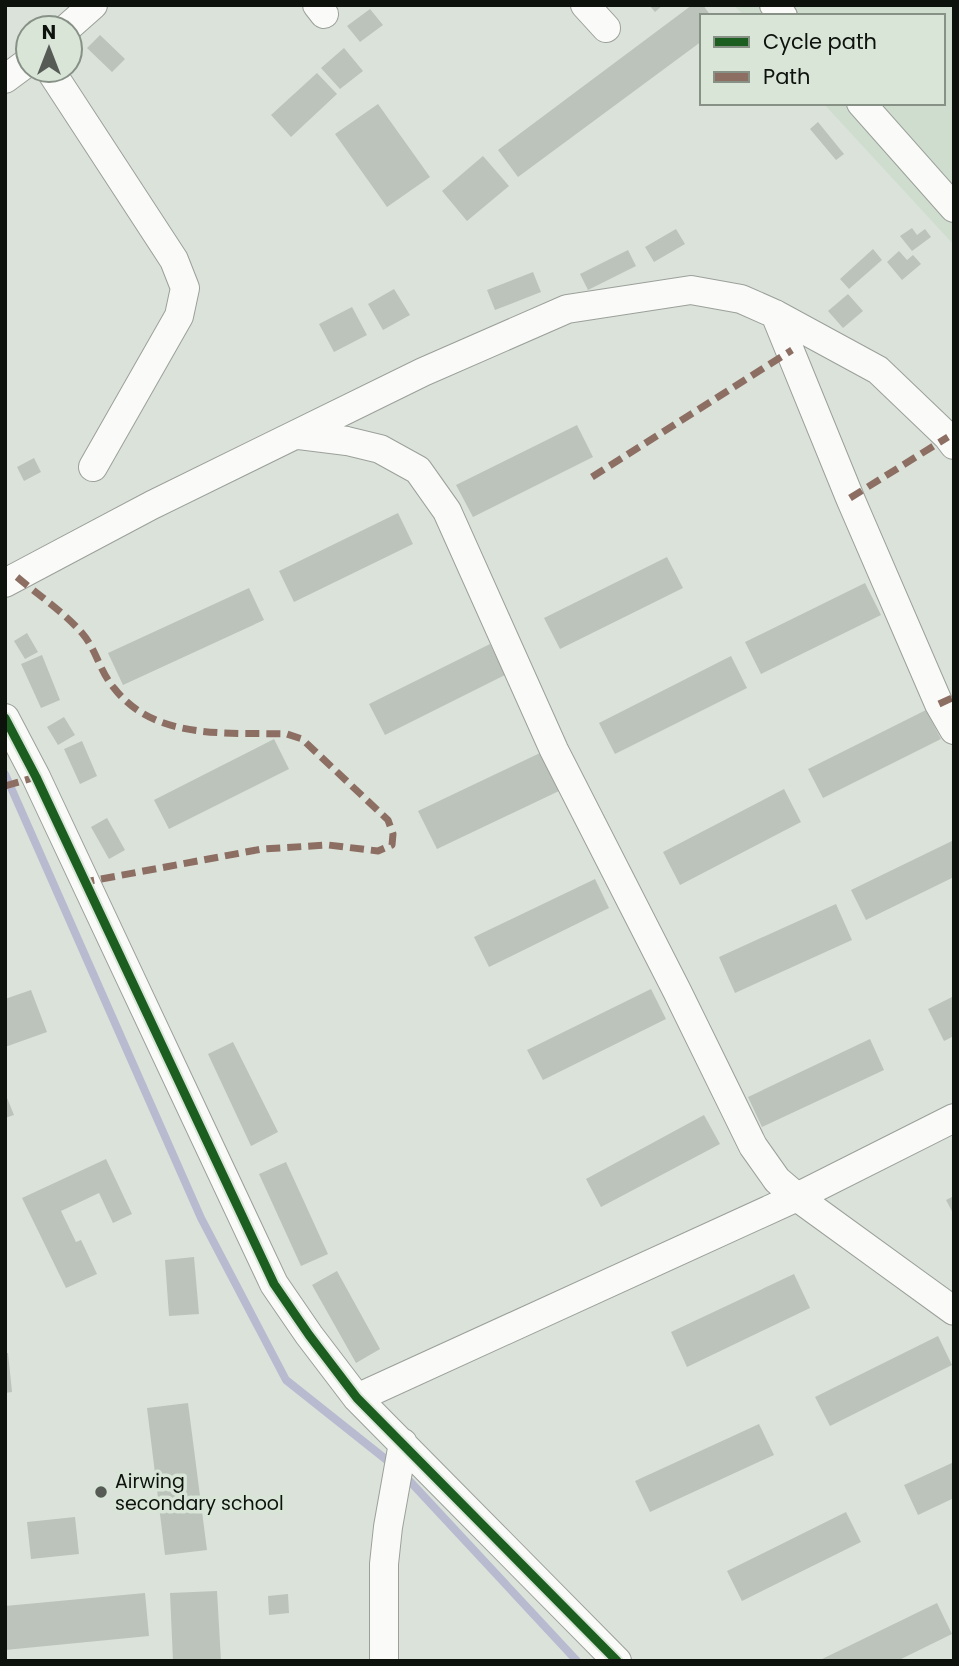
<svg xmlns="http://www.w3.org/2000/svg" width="959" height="1666" font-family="Poppins,sans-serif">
	<rect width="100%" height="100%" fill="#dbe2da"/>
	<path fill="#cfddce" d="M734,5H954V245L823,103H943V16H744Z"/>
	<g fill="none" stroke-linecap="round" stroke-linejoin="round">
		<path stroke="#b8bad0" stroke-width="8" d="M5,774L201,1218L286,1380L393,1465
			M405,1476L577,1661"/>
	</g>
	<path fill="#bbc3ba" d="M649,5H663L655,12Z
		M692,5H703L711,16H702V41L518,177L498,150Z
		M370,9L383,25L360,42L347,26Z
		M100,35L125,59L112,72L87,48Z
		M344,48L363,71L340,89L321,68Z
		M317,73L337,94L291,137L271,115Z
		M378,104L430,177L387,207L335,134Z
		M818,122L844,154L836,160L810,129Z
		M483,156L509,186L467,221L442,191Z
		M912,228L917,235L925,229L931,237L912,251L900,236Z
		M676,229L685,244L654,262L645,247Z
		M873,249L882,260L849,289L840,279Z
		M628,250L636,266L588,290L580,274Z
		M899,251L907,260L913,255L921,264L902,280L887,262Z
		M533,272L541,292L495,310L487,290Z
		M394,289L410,315L383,330L368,304Z
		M848,294L863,311L843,328L828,311Z
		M352,307L367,335L334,352L319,324Z
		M577,425L593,457L473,517L456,485Z
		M34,458L41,472L24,481L17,467Z
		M398,513L413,544L294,602L279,571Z
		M667,557L683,588L560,649L544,618Z
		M865,583L881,615L761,674L745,642Z
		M249,588L264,620L123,685L108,653Z
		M27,633L38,652L25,659L14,641Z
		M490,644L505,675L385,735L369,704Z
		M42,655L60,700L41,708L21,664Z
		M731,656L747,688L615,754L599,723Z
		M926,710L941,739L823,798L808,769Z
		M64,717L75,735L58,745L47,727Z
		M274,739L289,769L169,829L154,800Z
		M82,741L97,776L80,784L64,749Z
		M540,753L559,791L437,849L418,811Z
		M784,789L801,822L680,885L663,852Z
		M107,818L125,850L109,859L91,827Z
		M954,840V877L866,920L851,890Z
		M595,879L609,908L489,967L474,937Z
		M836,904L852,940L735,993L719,957Z
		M651,989L666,1019L543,1080L527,1050Z
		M31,990L47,1032L5,1047V999Z
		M954,996V1036L944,1041L928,1009Z
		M870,1039L884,1070L762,1127L748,1097Z
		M233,1042L278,1132L251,1146L208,1054Z
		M5,1093L14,1115L5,1118Z
		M704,1115L720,1144L601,1207L586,1179Z
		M106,1159L132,1214L113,1223L99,1193L61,1211L76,1242L81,1240L97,1274L66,1288L22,1198Z
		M286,1162L328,1254L301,1266L259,1174Z
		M954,1196V1215L946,1200Z
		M194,1257L199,1314L169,1316L165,1260Z
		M337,1271L380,1349L356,1363L312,1285Z
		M794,1274L810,1308L687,1367L671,1332Z
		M938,1336L952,1365L830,1426L815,1397Z
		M5,1353H8L12,1392L5,1393Z
		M188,1403L207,1550L165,1555L147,1408Z
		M759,1424L774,1455L650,1512L635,1481Z
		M954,1462V1498L918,1515L904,1485Z
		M846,1512L861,1542L742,1601L727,1571Z
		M75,1517L79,1554L31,1559L27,1522Z
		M217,1591L221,1661H173L170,1593Z
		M145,1593L149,1636L5,1650V1606Z
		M288,1594L289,1613L269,1615L268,1596Z
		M937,1603L952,1634L897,1661H818Z"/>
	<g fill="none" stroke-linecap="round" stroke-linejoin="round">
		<g stroke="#9ba09a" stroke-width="30">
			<path id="minor" d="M317,5L324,14
				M585,5L606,28
				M774,5L783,16
				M67,28L93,5
				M50,70L174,260L185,288L179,316L93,467
				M5,79L28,62
				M861,103L954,208
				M775,314L850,498L939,704L954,730
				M299,435L347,441L380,449L418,470L447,511L554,750L677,991L753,1146L777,1180L797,1197L954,1311
				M5,583L152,505L423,372L567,309L691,290L741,299L775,314L878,370L948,437L954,445
				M5,718L36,777L274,1284L309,1335L357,1398L617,1661
				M357,1398L797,1197L954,1118
				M384,1661V1564L388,1527L403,1443"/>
		</g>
		<use href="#minor" stroke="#fafbf9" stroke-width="28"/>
		<path stroke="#8d6e63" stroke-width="7" stroke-dasharray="14 7" stroke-linecap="butt" d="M592,477L792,350
			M850,498L948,437
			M17,577C37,594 66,614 82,633C96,649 100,672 114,688C155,741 227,732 287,734L302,739L388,820L393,834L392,845L378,851L328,845L262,849L85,882
			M939,704L954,697
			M5,786L36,777"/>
		<g stroke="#d8e5d7" stroke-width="13">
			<path id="cycleway" d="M5,718L36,777L274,1284L309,1335L357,1398L617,1661"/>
		</g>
		<use href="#cycleway" stroke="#1b5e20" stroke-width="9"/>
	</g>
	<circle fill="#565b55" stroke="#d8e5d7" stroke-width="2.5" cx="101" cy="1492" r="7"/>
	<g text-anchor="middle" stroke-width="7" stroke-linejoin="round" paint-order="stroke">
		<g font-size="19" fill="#0e120d" stroke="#d8e5d7" text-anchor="start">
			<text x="115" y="1488">Airwing<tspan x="115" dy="22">secondary school</tspan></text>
		</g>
	</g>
	<rect width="959" height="1666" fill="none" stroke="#0e120d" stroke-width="14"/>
	<rect x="700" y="14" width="245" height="91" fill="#d8e5d7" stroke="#879186" stroke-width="2"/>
	<rect x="714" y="37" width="35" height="10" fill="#1b5e20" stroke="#879186" stroke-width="2"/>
	<text x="763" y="49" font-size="21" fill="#0e120d">Cycle path</text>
	<rect x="714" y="72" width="35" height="10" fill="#8d6e63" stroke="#879186" stroke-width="2"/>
	<text x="763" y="84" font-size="21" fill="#0e120d">Path</text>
	<g transform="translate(49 49)"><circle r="33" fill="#d8e5d7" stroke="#879186" stroke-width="2"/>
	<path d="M0-5L12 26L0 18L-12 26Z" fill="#565b55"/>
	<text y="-10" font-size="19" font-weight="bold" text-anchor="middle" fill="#0e120d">N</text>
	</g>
</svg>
